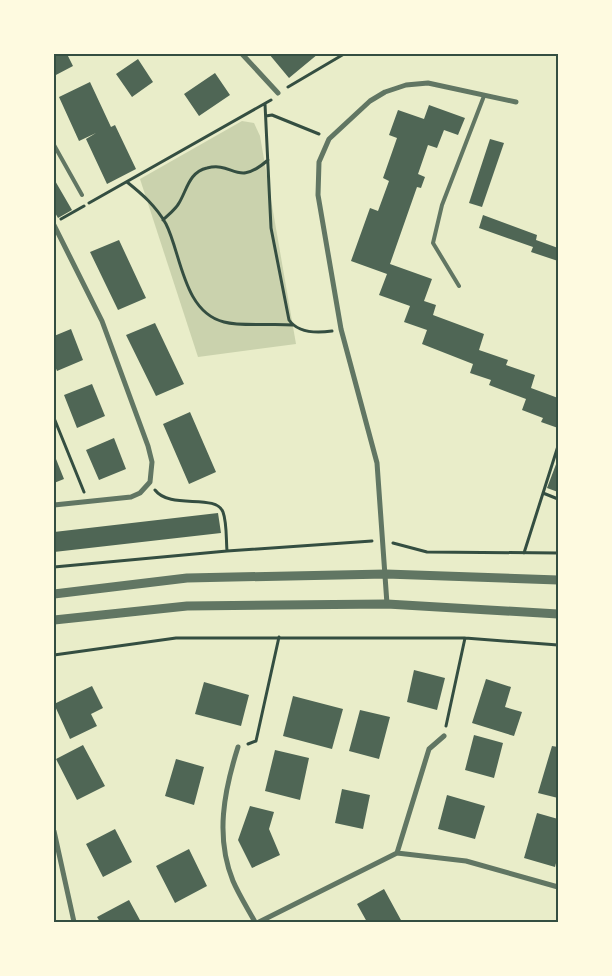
<svg xmlns="http://www.w3.org/2000/svg" width="612" height="976" font-family="'Space Grotesk',sans-serif">
	<rect width="100%" height="100%" fill="#e9edc9"/>
	<path fill="#cad2ad" d="M242,121L254,123L260,136L296,344L198,357L140,179Z"/>
	<path fill="#4f6655" d="M54,54H67L73,66L54,76Z
		M269,54H318L289,78Z
		M138,59L153,82L132,97L116,74Z
		M215,73L230,95L199,116L184,94Z
		M90,82L111,127L115,125L136,169L107,184L86,139L96,133L79,141L59,97Z
		M429,105L465,118L458,135L444,130L437,148L428,145L418,174L425,177L421,188L417,187L390,264L432,279L424,301L436,305L433,315L484,334L479,350L508,360L506,365L535,375L531,388L558,398V428L541,422L543,418L522,410L526,399L489,385L491,380L470,373L473,364L422,344L427,330L404,322L410,306L379,295L387,274L351,261L370,208L378,211L389,181L383,178L397,138L389,135L398,110L424,119Z
		M490,139L504,143L482,207L469,203Z
		M54,179L72,210L58,218L54,211Z
		M483,215L537,235L536,240L558,248V261L531,252L533,247L479,228Z
		M119,240L146,298L118,310L90,252Z
		M155,323L184,384L156,396L126,335Z
		M71,329L83,360L57,371L54,364V336Z
		M92,384L105,416L77,428L64,395Z
		M190,412L216,472L189,484L163,424Z
		M114,438L126,469L99,480L86,450Z
		M54,454L64,479L54,483Z
		M558,459V492L547,488Z
		M218,513L221,533L54,552V532Z
		M414,670L445,678L437,710L407,702Z
		M486,679L511,687L505,707L522,712L514,736L472,723Z
		M204,682L249,695L241,726L195,714Z
		M92,686L103,708L91,714L97,726L70,739L54,704Z
		M293,696L343,709L332,749L283,736Z
		M360,710L390,717L379,759L349,751Z
		M474,735L503,743L494,778L465,770Z
		M83,745L105,786L77,800L56,759Z
		M552,746L558,747V798L538,793Z
		M275,750L309,758L300,800L265,791Z
		M176,759L204,767L194,805L165,796Z
		M342,789L370,795L363,829L335,823Z
		M447,795L485,806L475,839L438,829Z
		M250,806L274,812L269,829L280,855L252,868L238,840Z
		M537,813L558,819V855L555,867L524,858Z
		M115,829L132,862L103,877L86,844Z
		M189,849L207,886L175,903L156,866Z
		M384,889L402,922H367L357,904Z
		M129,900L141,922H100L97,917Z"/>
	<g fill="none" stroke-linecap="round" stroke-linejoin="round">
		<path stroke="#344e41" stroke-width="3" d="M288,87L344,54
			M265,104L271,228L289,320C298,333 318,333 332,331
			M266,116L272,115L319,134
			M127,182C142,194 156,206 166,224C181,253 183,312 224,322C243,327 271,323 293,325
			M89,203L271,100
			M61,219L84,206
			M163,220C168,215 176,209 179,203C187,190 189,172 207,168C234,161 236,188 268,160
			M54,418L84,492
			M155,490C170,510 216,493 223,512C227,523 226,539 227,551
			M543,493L558,499
			M393,543L427,552L558,553
			M524,553L558,446
			M54,567L227,551L372,541
			M54,655L176,638H465L558,645
			M446,726L465,638
			M248,744L256,741L279,637"/>
		<path stroke="#617663" stroke-width="4" d="M54,145L82,195
			M459,286L433,243L442,205L484,96"/>
		<path stroke="#617663" stroke-width="5" d="M242,54L278,93
			M54,225L102,321L148,446L152,462L150,482L140,493L131,497L54,505
			M387,604L377,463L341,329L318,195L319,162L329,139L370,101L385,92L406,85L428,83L516,102
			M238,747C224,791 215,837 233,881C239,895 248,909 255,922
			M54,831L74,922
			M397,853L429,749L444,736
			M259,922L397,853L466,861L558,887"/>
		<path stroke="#617663" stroke-width="9" d="M54,594L187,578L386,574L558,580
			M54,620L187,606L387,604L558,614"/>
	</g>
	<rect width="612" height="976" fill="none" stroke="#fefae0" stroke-width="110"/>
	<rect x="55" y="55" width="502" height="866" fill="none" stroke="#344e41" stroke-width="2"/>
</svg>
